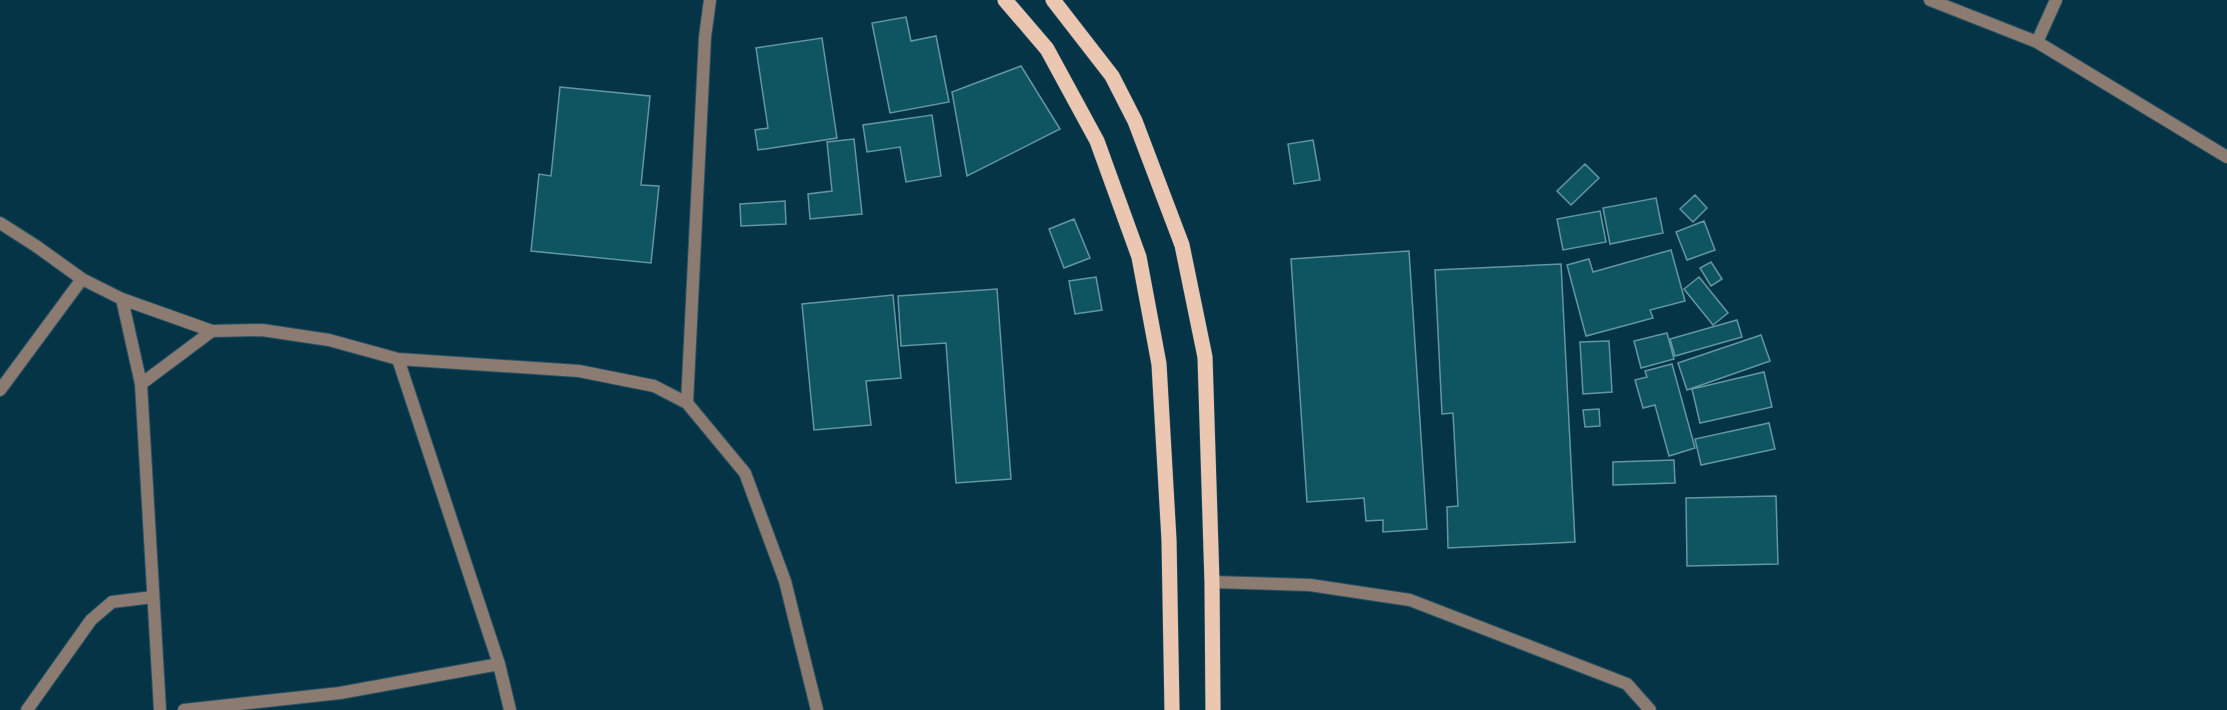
<svg xmlns="http://www.w3.org/2000/svg" width="2227" height="710" font-family="Ubuntu,sans-serif">
	<rect width="100%" height="100%" fill="#063447"/>
	<path fill="#0e5561" stroke="#6297a2" stroke-width="1.5" d="M906,17L911,41L936,36L949,102L890,113L872,23Z
		M822,38L837,138L758,150L755,130L768,128L756,48Z
		M1021,66L1060,129L967,176L952,92Z
		M560,87L650,96L641,185L659,186L651,263L531,251L539,174L551,176Z
		M932,115L941,176L906,182L900,147L867,152L863,125Z
		M854,139L862,214L810,219L808,194L832,191L827,142Z
		M1313,140L1320,180L1294,184L1288,144Z
		M1585,164L1599,178L1571,205L1557,191Z
		M1695,195L1707,208L1693,222L1680,209Z
		M1656,198L1663,233L1610,244L1603,208Z
		M785,201L786,224L741,226L740,204Z
		M1600,211L1606,242L1563,250L1557,219Z
		M1074,219L1090,258L1064,268L1049,229Z
		M1704,221L1715,250L1687,260L1676,232Z
		M1671,250L1685,301L1650,310L1653,318L1586,336L1567,265L1589,259L1593,272Z
		M1409,251L1427,529L1383,532V520L1366,521L1364,498L1307,502L1291,259Z
		M1711,262L1722,279L1711,286L1700,268Z
		M1561,264L1575,542L1448,548L1447,507L1458,506L1453,413L1442,414L1435,270Z
		M1096,277L1102,310L1075,314L1069,281Z
		M1699,277L1728,313L1713,325L1684,289Z
		M997,289L1011,479L956,483L946,343L901,346L898,296Z
		M893,295L901,378L866,381L871,425L814,430L802,304Z
		M1737,320L1742,337L1675,356L1670,339Z
		M1667,333L1674,359L1641,368L1634,341Z
		M1761,335L1770,361L1687,390L1678,363Z
		M1609,341L1612,392L1583,394L1580,342Z
		M1672,364L1695,448L1669,456L1655,405L1643,408L1635,380L1647,377L1645,371Z
		M1764,372L1772,407L1700,423L1692,389Z
		M1599,409L1600,426L1585,427L1583,410Z
		M1769,423L1775,449L1701,465L1695,439Z
		M1674,460L1675,483L1613,485V462Z
		M1776,496L1778,564L1687,566L1686,498Z"/>
	<g fill="none" stroke-linecap="round" stroke-linejoin="round">
		<g stroke="#285263" stroke-width="14">
			<path id="minor" d="M1930,0L2037,42L2227,157
				M2037,42L2056,0
				M0,223L36,246L82,279L122,299L212,331L262,330L329,340L398,359L579,371L654,386L687,403L745,473L785,581L817,710
				M122,299L141,384L160,710
				M398,359L499,664L510,710
				M141,384L212,331
				M0,390L82,279
				M687,403L705,37L710,0
				M1212,582L1310,585L1410,600L1627,684L1650,710
				M27,710L91,620L112,602L153,597
				M184,710L340,693L499,664"/>
		</g>
		<g stroke="#285263" stroke-width="16">
			<path id="primary" d="M1005,0L1047,49L1097,141L1139,257L1159,364L1169,540L1172,710
				M1053,0L1112,76L1135,121L1182,245L1205,357L1212,582L1213,710"/>
		</g>
		<use href="#minor" stroke="#8c7b71" stroke-width="12"/>
		<use href="#primary" stroke="#ebc7b2" stroke-width="15"/>
	</g>
</svg>
